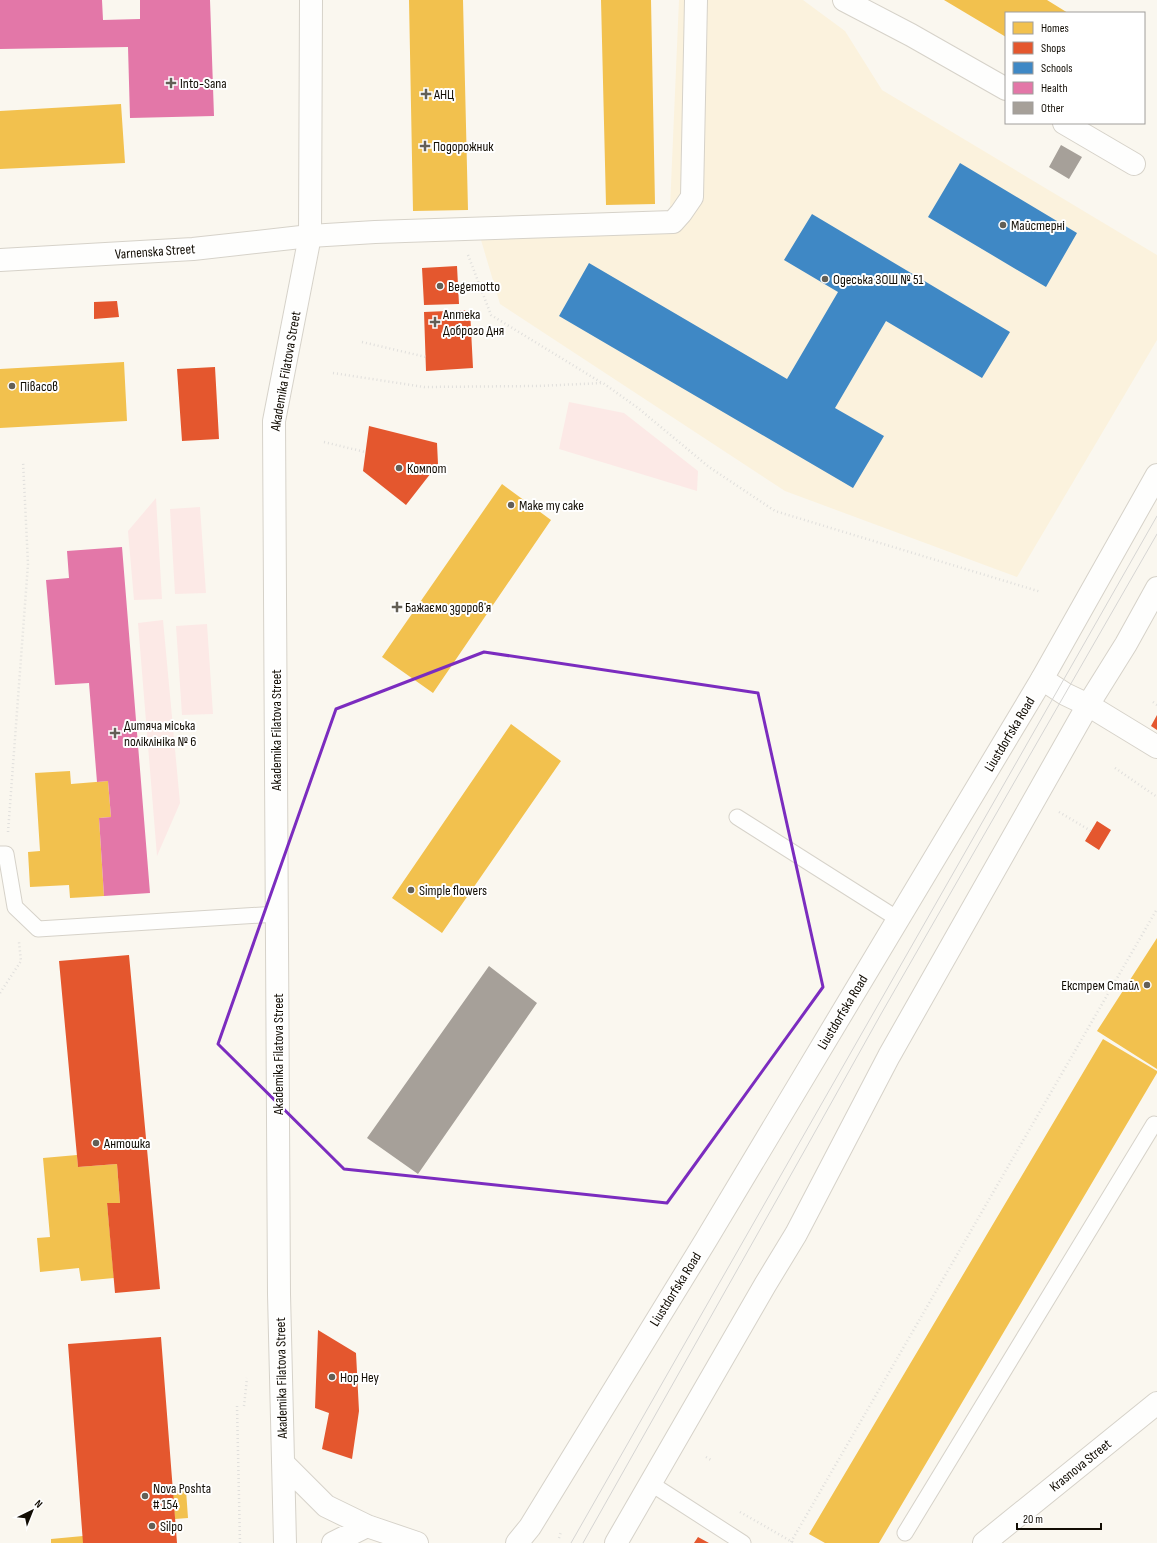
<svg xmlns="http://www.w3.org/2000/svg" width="1157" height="1543" font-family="'Sofia Sans Condensed',sans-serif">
	<rect width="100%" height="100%" fill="#faf7ef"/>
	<path fill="#fbf2dd" d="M679,0H803L845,31L882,90L1157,255V340L1017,577L785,491L500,304L481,240L658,229L670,208Z"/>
	<path fill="#fce9e6" d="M569,402L624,413L698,471L697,491L559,449Z
		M156,498L162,599L134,600L128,531Z
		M200,507L206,593L175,594L170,509Z
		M163,620L180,803L157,856L138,623Z
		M207,624L213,714L182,715L176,626Z"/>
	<path fill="#f2c14e" d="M409,0H463L468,210L413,211Z
		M601,0H651L655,204L606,205Z
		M944,0H1047L1068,13H1006V37Z
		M121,104L125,163L0,169V111Z
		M124,362L127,421L0,428V369Z
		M502,484L551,520L433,693L382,657Z
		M511,724L561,761L442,933L392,898Z
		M70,771L71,784L108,781L111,817L99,818L104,896L70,898L69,885L30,887L28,852L40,851L35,773Z
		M1157,938V1069L1097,1031Z
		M1103,1039L1157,1071V1073L879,1543H825L809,1534Z
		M77,1155L78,1167L117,1164L120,1203H107L114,1278L81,1281L79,1268L40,1272L37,1238L50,1237L43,1158Z
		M186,1490L188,1518L175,1519L172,1491Z
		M83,1536V1543H51V1539Z"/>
	<path fill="#e4572e" d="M457,266L459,304L424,305L422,268Z
		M117,301L119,317L94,319V302Z
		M470,310L473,368L426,371L424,312Z
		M215,367L219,439L182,441L177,369Z
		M369,426L437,443L438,464L406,505L363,471Z
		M1157,715V730L1151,726Z
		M1097,821L1111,830L1099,850L1085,841Z
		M129,955L160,1289L115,1293L107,1203H120L117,1164L78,1167L59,961Z
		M318,1330L356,1353L359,1411L352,1459L322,1449L329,1413L315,1408Z
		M161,1337L177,1543H83L68,1344Z
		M698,1537L709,1543H694Z"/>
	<path fill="#3f88c5" d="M960,163L1077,233L1046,287L928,217Z
		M812,214L1010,332L982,378L886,321L835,408L884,436L853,488L559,316L589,263L787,379L838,292L784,260Z"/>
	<path fill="#e377a8" d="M0,0H102L103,20L140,19V0H210L214,116L130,118L128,47L0,49Z
		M122,547L150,893L104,896L99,818L111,817L108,781L97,782L89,683L55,685L46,580L69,578L67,551Z"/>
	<path fill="#a6a099" d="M1061,145L1082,157L1069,179L1049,167Z
		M489,966L537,1003L418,1174L367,1138Z"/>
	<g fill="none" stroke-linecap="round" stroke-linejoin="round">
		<g stroke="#d6d2c9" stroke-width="17">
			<path id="service" d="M737,817L898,919
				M0,854H6L15,907L38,929L277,914
				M650,1483L743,1543
				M905,1533L1154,1124L1157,1126"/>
		</g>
		<g stroke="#d6d2c9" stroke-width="24">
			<path id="minor" d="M844,0L911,35L1006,89
				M1064,123L1134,164
				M310,236L375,232L673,222L681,213L692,197L696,0
				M1042,679L1065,694L1088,705L1157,747"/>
		</g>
		<g stroke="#d6d2c9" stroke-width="24">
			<path id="tertiary" d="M0,260L193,249L310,236"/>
		</g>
		<g stroke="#d6d2c9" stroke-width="24">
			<path id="secondary" d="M283,1463L326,1506L367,1526L417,1543
				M285,1543L279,1294L274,421L310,236L311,0
				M333,1543L367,1526"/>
		</g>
		<g stroke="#d6d2c9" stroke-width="24">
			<path id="primary" d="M517,1543L530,1527L706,1240L1042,679L1157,475
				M616,1543L765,1285L796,1234L889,1056L1088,705L1126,644L1157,588
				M984,1543L1157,1403"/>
		</g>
		<path stroke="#e0dfdc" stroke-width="2.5" stroke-dasharray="1 3" stroke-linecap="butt" d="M468,255L491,315L602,383
			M362,342L426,357
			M333,373L424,387L538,386L603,383L638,408L709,467L775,511L1041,592
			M324,442L365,452
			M1153,702L1157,705
			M1115,768L1157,797
			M1059,812L1091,831
			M8,832L28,564L23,461
			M0,993L21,961L19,942
			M237,1406L240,1543
			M244,1406L247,1378
			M706,1457L711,1460
			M740,1512L794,1543
			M559,1538L561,1532
			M791,1542L1157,909"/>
		<use href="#service" stroke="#fefefd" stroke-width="15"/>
		<use href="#minor" stroke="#fefefd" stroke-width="22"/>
		<use href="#tertiary" stroke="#fefefd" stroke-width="22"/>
		<use href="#secondary" stroke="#fefefd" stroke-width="22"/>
		<use href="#primary" stroke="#fefefd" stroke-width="22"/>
		<path stroke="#d6d5d3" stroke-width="1" d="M571,1543L1157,516
			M583,1543L806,1148L881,1014L1157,534"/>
	</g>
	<path fill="none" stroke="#7b2cbf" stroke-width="3" stroke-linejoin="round" d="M484,652L758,693L823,987L667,1203L344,1169L218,1044L336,709Z"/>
	<g fill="#635f56" stroke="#fff" stroke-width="1.5">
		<path d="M169 77h4v4h4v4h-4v4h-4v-4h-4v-4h4z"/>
		<path d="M424 88h4v4h4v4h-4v4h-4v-4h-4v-4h4z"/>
		<path d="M423 140h4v4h4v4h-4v4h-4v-4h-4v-4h4z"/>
		<circle cx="1003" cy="225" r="4"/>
		<circle cx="825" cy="279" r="4"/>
		<circle cx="440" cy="286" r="4"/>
		<path d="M433 316h4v4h4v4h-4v4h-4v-4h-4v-4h4z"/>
		<circle cx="12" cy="386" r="4"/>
		<circle cx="399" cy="468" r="4"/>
		<circle cx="511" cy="505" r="4"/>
		<path d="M395 601h4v4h4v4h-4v4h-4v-4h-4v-4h4z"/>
		<path d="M113 727h4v4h4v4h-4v4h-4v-4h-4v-4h4z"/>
		<circle cx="411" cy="890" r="4"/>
		<circle cx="1147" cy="985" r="4"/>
		<circle cx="96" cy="1143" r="4"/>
		<circle cx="332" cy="1377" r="4"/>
		<circle cx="145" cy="1496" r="4"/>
		<circle cx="152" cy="1526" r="4"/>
	</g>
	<g text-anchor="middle" stroke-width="4" stroke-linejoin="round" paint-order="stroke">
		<g font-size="14" fill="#120d04" stroke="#fff" text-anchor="start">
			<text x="180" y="88">Into-Sana</text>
			<text x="434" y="99">АНЦ</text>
			<text x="433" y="151">Подорожник</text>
			<text x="1011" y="230">Майстерні</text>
			<text x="833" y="284">Одеська ЗОШ № 51</text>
			<text x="448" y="291">Begemotto</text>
			<text x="443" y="319">Аптека<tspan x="443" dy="16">Доброго Дня</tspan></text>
			<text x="20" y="391">Півасов</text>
			<text x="407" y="473">Компот</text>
			<text x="519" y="510">Make my cake</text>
			<text x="405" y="612">Бажаємо здоровʼя</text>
			<text x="124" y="730">Дитяча міська<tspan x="124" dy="16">поліклініка № 6</tspan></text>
			<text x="419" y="895">Simple flowers</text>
			<text x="1139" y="990" text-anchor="end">Екстрем Стайл</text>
			<text x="104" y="1148">Антошка</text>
			<text x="340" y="1382">Hop Hey</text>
			<text x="153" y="1493">Nova Poshta<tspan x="153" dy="16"># 154</tspan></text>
			<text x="160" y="1531">Silpo</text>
		</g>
		<g font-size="14" fill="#120d04" stroke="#fff">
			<text transform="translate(155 251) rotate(-4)" y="5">Varnenska Street</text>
			<text transform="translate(285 371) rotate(-80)" y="5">Akademika Filatova Street</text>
			<text transform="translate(276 730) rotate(-90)" y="5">Akademika Filatova Street</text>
			<text transform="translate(1009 734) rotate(-59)" y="5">Liustdorfska Road</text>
			<text transform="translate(842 1012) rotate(-59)" y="5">Liustdorfska Road</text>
			<text transform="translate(278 1054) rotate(-90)" y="5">Akademika Filatova Street</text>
			<text transform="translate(675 1289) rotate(-58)" y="5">Liustdorfska Road</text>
			<text transform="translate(281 1378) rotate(-91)" y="5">Akademika Filatova Street</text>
			<text transform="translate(1080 1465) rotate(-39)" y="5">Krasnova Street</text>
		</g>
	</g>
	<rect x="1005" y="12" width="140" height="112" fill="#ffffff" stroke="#a09e9b"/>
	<rect x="1013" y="22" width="20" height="12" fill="#f2c14e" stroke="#a09e9b"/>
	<text x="1041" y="32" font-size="12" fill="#120d04">Homes</text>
	<rect x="1013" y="42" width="20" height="12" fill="#e4572e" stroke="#a09e9b"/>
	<text x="1041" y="52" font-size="12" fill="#120d04">Shops</text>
	<rect x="1013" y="62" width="20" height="12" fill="#3f88c5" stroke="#a09e9b"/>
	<text x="1041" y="72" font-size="12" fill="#120d04">Schools</text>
	<rect x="1013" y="82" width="20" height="12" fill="#e377a8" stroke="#a09e9b"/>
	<text x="1041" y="92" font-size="12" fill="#120d04">Health</text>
	<rect x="1013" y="102" width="20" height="12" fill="#a6a099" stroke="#a09e9b"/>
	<text x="1041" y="112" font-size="12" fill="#120d04">Other</text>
	<g transform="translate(32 1511) rotate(43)" stroke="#ffffff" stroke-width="3" paint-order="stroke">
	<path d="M0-3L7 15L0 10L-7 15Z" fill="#120d04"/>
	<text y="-6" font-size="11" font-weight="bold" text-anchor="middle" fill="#120d04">N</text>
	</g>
	<path d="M1017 1523v6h84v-6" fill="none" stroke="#120d04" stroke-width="2"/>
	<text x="1023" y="1523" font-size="12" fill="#120d04" stroke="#ffffff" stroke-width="3" paint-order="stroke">20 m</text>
</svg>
